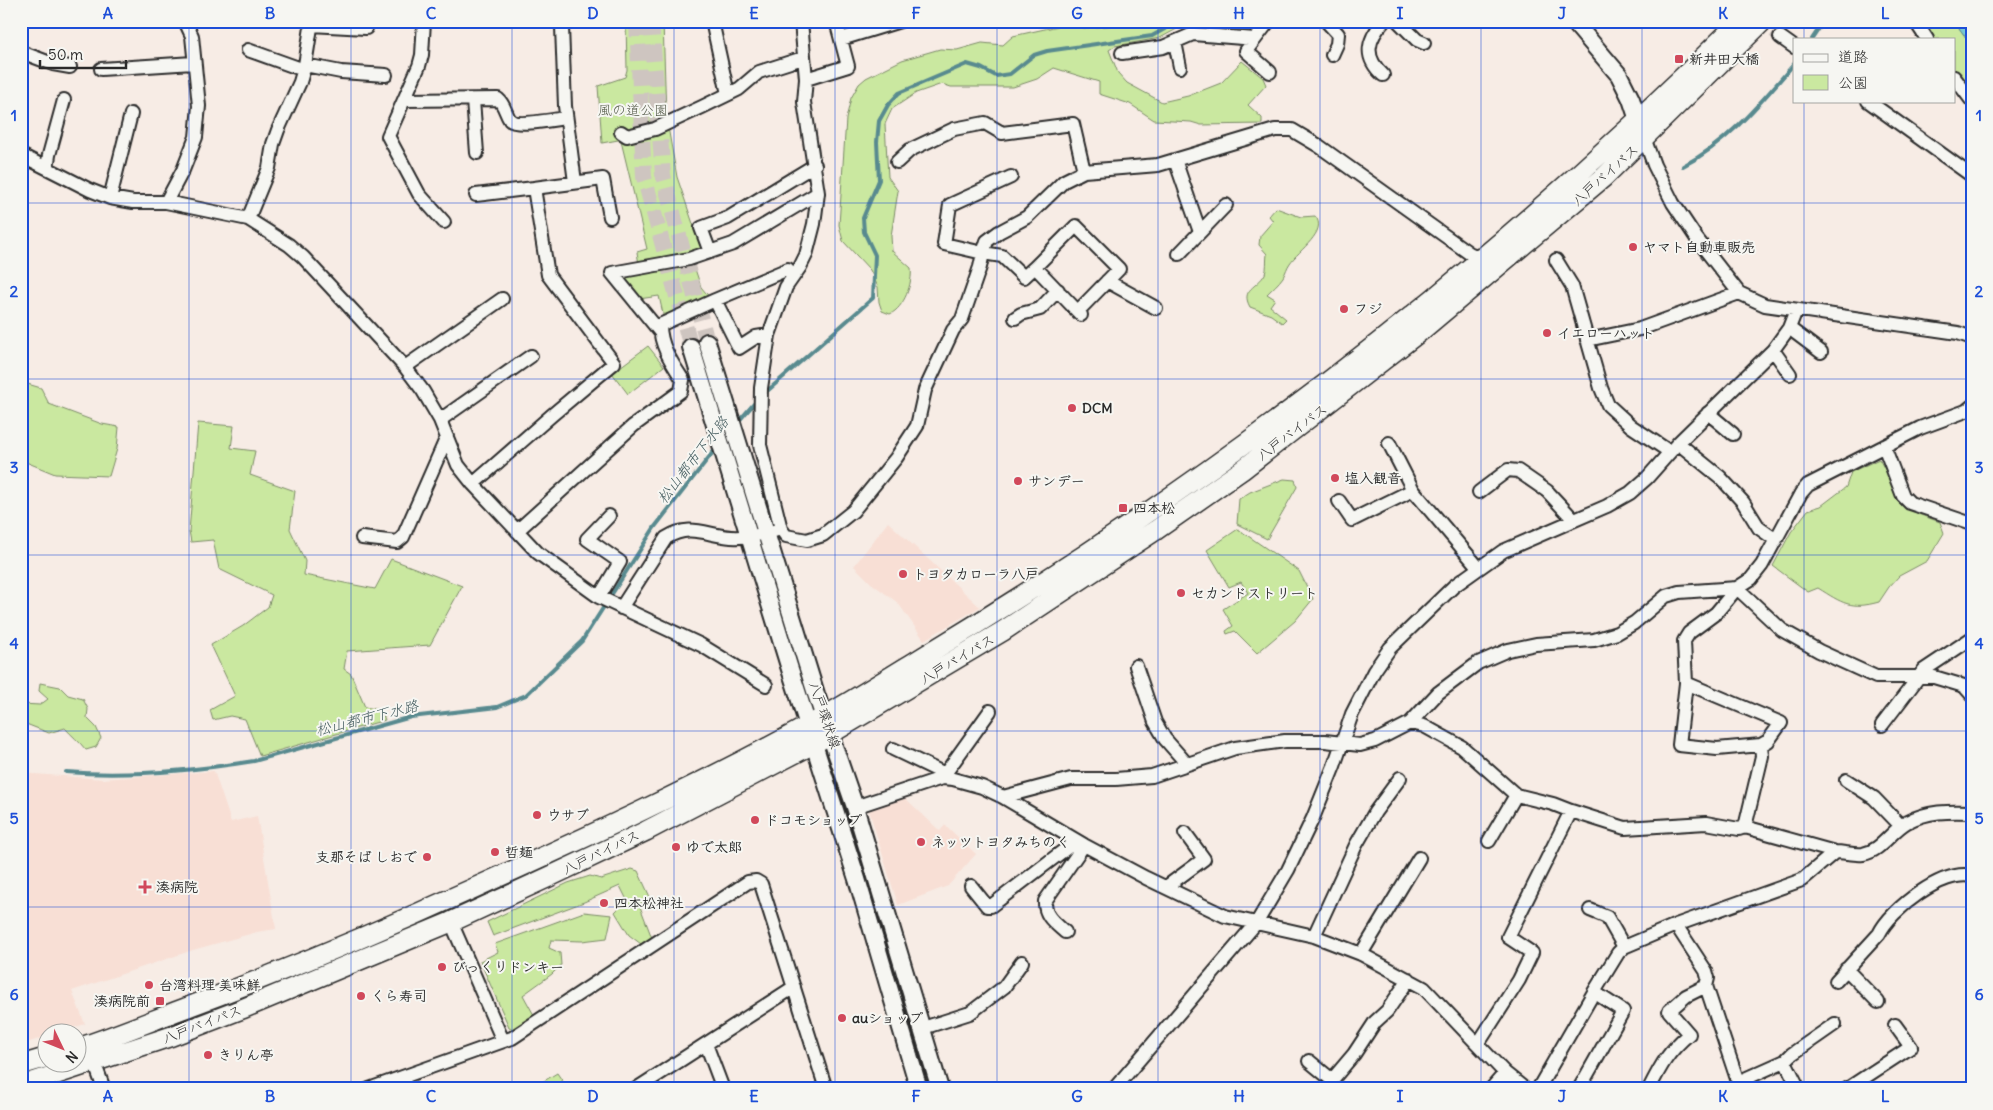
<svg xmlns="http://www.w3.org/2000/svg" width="1993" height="1110" font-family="Delius,'Klee One',sans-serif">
	<rect width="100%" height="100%" fill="#f7ece5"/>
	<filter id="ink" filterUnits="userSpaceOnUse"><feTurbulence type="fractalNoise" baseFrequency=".02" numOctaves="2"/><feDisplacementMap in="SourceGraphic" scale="10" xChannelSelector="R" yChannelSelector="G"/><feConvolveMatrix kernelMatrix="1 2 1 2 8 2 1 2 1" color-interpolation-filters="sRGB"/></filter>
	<g filter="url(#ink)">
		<path fill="#f8dfd5" d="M888,522L980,607L924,640L898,603L871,583L854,566Z
			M214,771L231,822L257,816L276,929L257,932L193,950L72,991L85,1024L59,1032H48L47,1036L21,1045V773L103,779Z
			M903,796L940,831L945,825L976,854L948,886L898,905L868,807Z"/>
		<path fill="#cae8a0" stroke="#7a8a66" d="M626,21H663L666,116L677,177L702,250L690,254L701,287L711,299L662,321L663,314L659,296L639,299L626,285L627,275L640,271L637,252L647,249L621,141L618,140L602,143L598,86L625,77L627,70Z
			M1136,21H1242L1237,26L1226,29L1188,23L1160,38L1115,46L1109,50L1118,73L1127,83L1162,102L1188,96L1221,83L1242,61L1263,78L1266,85L1248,105L1262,118V124L1201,125L1191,122L1154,120L1130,104L1099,94V82L1054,68L1037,79L1013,87H951L942,84L916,93L892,109L885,124L888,177L898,191L891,236L892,251L911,268C913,283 904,308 890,314L882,311L879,302L878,287L870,270L843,241L839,225L846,119L851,98L859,84L866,78L902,60L940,49L957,50L982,43L1003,45L1013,36L1072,23L1084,28L1128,24Z
			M1919,21H1954L1972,46V94L1954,71V39H1931Z
			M1276,208L1301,217L1315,216C1329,231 1298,251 1290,263C1287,267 1286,272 1283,277C1279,283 1272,289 1267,294L1275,299L1270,306L1286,319L1282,323L1271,315L1250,307C1240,289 1257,288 1265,274C1267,269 1266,260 1267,254L1259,245L1260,236L1273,221L1269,216Z
			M648,346L664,366L628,394L612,373Z
			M21,382L41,388L49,404L102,424L119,427L117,449L109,476L55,474L21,460Z
			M198,423L234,426L231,448L255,451L250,475L295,491L290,529L305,561L304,575L375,589L391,559L462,586L430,645L347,651L344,669L351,674L365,707L381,710L385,720L260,756L245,719L230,716L213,720L210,710L235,696L211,645L243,626L268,607L272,595L219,569L213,540L191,542L189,531Z
			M1879,459L1905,505L1918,514L1940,522L1944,533L1927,561L1899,576L1889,587L1879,602C1851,610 1842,603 1818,588L1808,592L1773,566L1791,532L1808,510L1821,506L1846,487L1851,472Z
			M1284,479L1295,480L1297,487L1267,539L1237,524L1239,499L1250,492Z
			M1238,529L1299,571L1313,599L1295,621L1257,653L1235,631L1227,634L1226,631L1233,626L1223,609L1248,593L1241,582L1229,587L1207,550Z
			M40,683L60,687L68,695L83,699L88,709L87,718L96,727L101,738L96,747L86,750C79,741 72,736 65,728L49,733L21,722V704L40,705L48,699L39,691Z
			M632,869L638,871L650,897L639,904L652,938L641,944L629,935L615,912L627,900L620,886L584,902L493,936L487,922L568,883L590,876L601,879Z
			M584,912L612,915L607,938L582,941L551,940L549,948L560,953L561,965L552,974L523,995L534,1015L513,1029L509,1027L480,961L498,952L495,944Z
			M557,1073L568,1089H531Z"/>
		<path fill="#78c9d1" stroke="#598a8f" d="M1954,21H1972V46Z"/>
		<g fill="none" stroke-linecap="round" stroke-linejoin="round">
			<path stroke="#598a8f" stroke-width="4" d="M1812,39L1824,21
				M1683,166C1729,142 1761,102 1794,64
				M765,393L873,298L875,255L864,232L863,218L879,180L877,142L879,121L888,105L899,93L967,64L981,68L996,76L1010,74L1034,55L1047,51L1152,36L1179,21
				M738,422L758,399
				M66,772C129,777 192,771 254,761L411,717L497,707L526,695L582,641L654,528L717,447"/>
			<path stroke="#cec5c0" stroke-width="12" stroke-dasharray="12 6" stroke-linecap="butt" d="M1759,21L1780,37"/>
			<path stroke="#cec5c0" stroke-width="16" stroke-dasharray="16 8" stroke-linecap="butt" d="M637,21L644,177L691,347
				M653,21L652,34L663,175L707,342"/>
			<g stroke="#2b2b2b" stroke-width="16">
				<path id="minor" d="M424,21L422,55L419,66L388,136L419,194L444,222
					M712,21L728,94
					M1269,21L1246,51L1270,72
					M1326,21L1338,34L1337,44L1332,55
					M1398,21L1417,40L1424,43
					M1915,21L1927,39
					M311,25L366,28
					M562,27L565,106L575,182
					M1780,37L1794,47
					M841,39L900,21
					M1175,42L1180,67
					M248,50L304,70
					M21,52L53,64L70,67
					M1122,53L1163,47L1193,34L1255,39
					M305,65L341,72L386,75
					M101,69L193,63
					M1383,75C1363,57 1367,40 1384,21
					M1954,77L1972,101
					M806,79L848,66L836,21
					M404,100L498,99C505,105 505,113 510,120C517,127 556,119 566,118
					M473,100L477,153
					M1868,101L1972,176
					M621,132L627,136L655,129L702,107L739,89L759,72L803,58
					M1642,132L1654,165L1673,203L1697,239L1739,293L1765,305L1958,333L1972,338
					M21,155L90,190L110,198L133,202H166L248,219L289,245L303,257L405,367L423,391L440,420L458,465L473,484L538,553L599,597L701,645L766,685
					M1175,160L1200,232
					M897,162L910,150L954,129L985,123L1002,133L1073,124L1084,171
					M47,168L49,155L64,100
					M1011,177L950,205L944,244L983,253L987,241L999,232L1027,217L1064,181L1084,171L1158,165L1275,130H1292L1319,146L1469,253L1480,258L1487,259
					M476,195L534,188
					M110,198L131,114
					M166,202L183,170L196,137L199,106L192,36L185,21
					M248,219L269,168L273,144L278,130L300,82L305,65L312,21
					M710,252L701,228L728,218L815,165
					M1179,254L1226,205
					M1556,260L1572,286L1601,388L1608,405L1631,426L1670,452
					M1035,267L1076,226L1119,269L1078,311
					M1107,281L1156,308
					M715,300L788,269
					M1015,318L1021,314L1040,309L1058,290
					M1789,328L1821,352
					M660,332L612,273L689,259L733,244L818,193
					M1587,340L1640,329L1739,293
					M1773,350L1790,374
					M405,367L502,299
					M1708,413L1733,434
					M440,420L531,356
					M1389,443L1413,490L1478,567
					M1678,443L1720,477L1743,502L1759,528L1776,540
					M1884,446L1903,496L1910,503L1972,524
					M473,484L552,415L614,363L548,275L534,188L603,179L610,217
					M1479,492L1508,470L1518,471L1547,491L1574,520
					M1339,501L1352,520L1413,490
					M781,529L760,445L761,388L769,335L786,287L800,267L806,255L814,224L818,193L804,102L806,79L801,21
					M517,531L633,426L681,391L683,380C672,363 660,346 660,325L715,300L739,348L756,337L769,335
					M362,538L397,542L403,537L447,437
					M599,597L620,562L587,539L609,516
					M621,608L666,538C690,523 706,535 731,537C748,538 765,534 781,529L786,536L807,540L823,535L853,511L896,458L917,426L925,390L953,330L962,319L980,267L983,253L1002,256L1024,277L1035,267L1081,315
					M1136,666L1155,722L1165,739L1187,764
					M1686,683L1781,723L1768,741L1761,745
					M1410,723L1424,726L1462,747L1516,795L1553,804L1571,811L1508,937L1532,953L1519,980L1478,1044
					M1882,725L1924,670L1972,638
					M893,749L945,774
					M942,778L990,711
					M1846,780L1874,798L1901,826
					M1003,797L1071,779H1116L1152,776L1235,748L1285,741H1325L1360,745L1375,741L1410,723L1438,693L1478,663L1508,650L1536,644L1594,640L1617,633L1634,623L1666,596L1679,592L1737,588L1782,630L1819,651L1876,677H1934L1964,686L1972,695
					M855,807L942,778L953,779L982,787L1003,797L1084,845L1146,878L1225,916L1314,936L1361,954L1424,988L1505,1073L1525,1089
					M1571,811L1625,828L1706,823L1739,829L1745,827
					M1489,841L1516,795
					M1835,852C1844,852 1854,855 1863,854C1881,851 1891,831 1907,822C1927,811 1949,811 1972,812
					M971,886L987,906H991L1076,841
					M1166,887L1204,859L1185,833
					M1590,910L1607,917L1624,947
					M451,922L503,1041
					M1676,925L1706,971L1708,978L1706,986
					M1065,932C1055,923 1044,916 1045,901L1084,845
					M1314,936L1356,845L1375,812L1400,778
					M1361,954L1419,858
					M1846,969L1878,1002
					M1836,981L1879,934C1891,909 1943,869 1972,876
					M923,1028L970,1013L1004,987L1022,962
					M706,1044L723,1089
					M92,1056L104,1089
					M1309,1061L1332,1080L1354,1054L1375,1022L1387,1011L1409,979
					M1785,1061L1792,1054L1835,1024
					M403,1077L407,1089
					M369,1089L512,1038L748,882L756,881L761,884L826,1089
					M636,1089L794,987
					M1114,1089L1257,922L1288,870L1313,818L1334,766L1352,714L1374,671L1390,648L1454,586L1503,551L1607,506L1630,493L1647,478L1678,443L1773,350L1789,328L1796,310
					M1491,1089L1505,1073
					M1538,1089L1594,992L1618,953L1624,947L1676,925L1802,880L1835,852L1745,827L1762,756L1761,745L1717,749L1679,745L1686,683L1684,641L1689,633L1716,613L1737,588L1751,579L1762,565L1801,493L1808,485L1920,428L1966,411L1972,406
					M1579,1089L1623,1011L1594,992
					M1649,1089C1661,1065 1668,1052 1689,1034L1669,1011L1686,996L1706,986L1738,1082L1785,1061L1799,1089
					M1847,1089L1911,1047L1895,1025"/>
			</g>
			<g stroke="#2b2b2b" stroke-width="20">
				<path id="major" d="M1573,21L1619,75L1631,99L1638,120
					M707,342L816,694L855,807L940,1089
					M691,347L789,666L857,879L919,1089"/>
			</g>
			<g stroke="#2b2b2b" stroke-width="22">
				<path id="highway" d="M78,1048C112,1037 146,1023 180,1010C279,973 376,933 472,889C587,837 701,785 811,724C851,702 890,677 929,653C1223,476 1497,264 1740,21
					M21,1065L48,1057
					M21,1086L172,1036L242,1009L451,922L551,876L646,831L815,743L1003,631L1156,530L1242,470L1422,330L1604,177L1763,21"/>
			</g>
			<use href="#minor" stroke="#f6f6f2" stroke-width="12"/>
			<use href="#major" stroke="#f6f6f2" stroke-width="16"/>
			<use href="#highway" stroke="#f6f6f2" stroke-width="19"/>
		</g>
	</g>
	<path fill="none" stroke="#1d4ed8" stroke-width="1" stroke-opacity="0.55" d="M189,21V1089M351,21V1089M512,21V1089M674,21V1089M835,21V1089M997,21V1089M1158,21V1089M1320,21V1089M1481,21V1089M1642,21V1089M1804,21V39M1804,101V1089M21,203H1972M21,379H1972M21,555H1972M21,731H1972M21,907H1972"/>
	<g fill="#d1495b" stroke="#f6f6f2" stroke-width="2">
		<rect x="1674" y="54" width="10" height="10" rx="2.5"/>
		<circle cx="1633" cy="247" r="5"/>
		<circle cx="1344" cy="309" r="5"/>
		<circle cx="1547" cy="333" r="5"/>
		<circle cx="1072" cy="408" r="5"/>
		<circle cx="1335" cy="478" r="5"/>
		<circle cx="1018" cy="481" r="5"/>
		<rect x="1118" y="503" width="10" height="10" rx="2.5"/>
		<circle cx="903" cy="574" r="5"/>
		<circle cx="1181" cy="593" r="5"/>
		<circle cx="537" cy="815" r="5"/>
		<circle cx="755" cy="820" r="5"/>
		<circle cx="921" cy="842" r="5"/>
		<circle cx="676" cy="847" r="5"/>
		<circle cx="495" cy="852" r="5"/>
		<circle cx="427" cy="857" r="5"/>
		<path d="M142.5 879.5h5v5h5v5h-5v5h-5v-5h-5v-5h5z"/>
		<circle cx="604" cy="903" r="5"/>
		<circle cx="442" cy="967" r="5"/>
		<circle cx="149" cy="985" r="5"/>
		<circle cx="361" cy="996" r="5"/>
		<rect x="155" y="996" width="10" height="10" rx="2.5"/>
		<circle cx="842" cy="1018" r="5"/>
		<circle cx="208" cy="1055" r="5"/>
	</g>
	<g text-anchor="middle" stroke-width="4" stroke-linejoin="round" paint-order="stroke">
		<g font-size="14" font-weight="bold" fill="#2b2b2b" stroke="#f6f6f2" text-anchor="start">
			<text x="1689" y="64">新井田大橋</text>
			<text x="1643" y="252">ヤマト自動車販売</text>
			<text x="1354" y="314">フジ</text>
			<text x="1557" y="338">イエローハット</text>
			<text x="1082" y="413">DCM</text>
			<text x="1345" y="483">塩入観音</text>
			<text x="1028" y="486">サンデー</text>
			<text x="1133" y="513">四本松</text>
			<text x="913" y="579">トヨタカローラ八戸</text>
			<text x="1191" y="598">セカンドストリート</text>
			<text x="547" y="820">ウサブ</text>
			<text x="765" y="825">ドコモショップ</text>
			<text x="931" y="847">ネッツトヨタみちのく</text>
			<text x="686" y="852">ゆで太郎</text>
			<text x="505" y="857">哲麺</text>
			<text x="417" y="862" text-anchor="end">支那そば しおで</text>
			<text x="156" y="892">湊病院</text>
			<text x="614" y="908">四本松神社</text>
			<text x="452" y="972">びっくりドンキー</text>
			<text x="159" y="990">台湾料理 美味鮮</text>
			<text x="371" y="1001">くら寿司</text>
			<text x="150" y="1006" text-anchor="end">湊病院前</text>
			<text x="852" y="1023">auショップ</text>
			<text x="218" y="1060">きりん亭</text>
		</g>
		<g font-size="14" fill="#535a48" stroke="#f6f6f2">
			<text x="633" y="115">風の道公園</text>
		</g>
		<g font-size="14" fill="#2b2b2b" stroke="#f6f6f2">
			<text transform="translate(1605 175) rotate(-42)" y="5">八戸バイパス</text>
			<text transform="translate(1292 432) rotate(-37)" y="5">八戸バイパス</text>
			<text transform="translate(957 659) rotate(-31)" y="5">八戸バイパス</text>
			<text transform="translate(825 715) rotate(71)" y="5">八戸環状線</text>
			<text transform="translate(601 852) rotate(-26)" y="5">八戸バイパス</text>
			<text transform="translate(202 1024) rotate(-21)" y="5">八戸バイパス</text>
		</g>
		<g font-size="15" font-style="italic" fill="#425a5d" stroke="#f6f6f2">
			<text transform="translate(693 460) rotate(-52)" y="5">松山都市下水路</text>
			<text transform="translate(367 718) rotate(-14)" y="5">松山都市下水路</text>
		</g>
	</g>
	<rect width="1993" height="1110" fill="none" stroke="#f6f6f2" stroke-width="55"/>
	<rect x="1793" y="38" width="162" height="65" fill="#f6f6f2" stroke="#a5a5a2"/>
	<rect x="1803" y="54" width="25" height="8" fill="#f6f6f2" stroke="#a5a5a2"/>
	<text x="1838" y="62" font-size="15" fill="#2b2b2b">道路</text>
	<rect x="1803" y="75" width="25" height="15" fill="#cae8a0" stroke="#a5a5a2"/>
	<text x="1838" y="88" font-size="15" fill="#2b2b2b">公園</text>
	<g transform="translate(62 1048) rotate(133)"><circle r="24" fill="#f6f6f2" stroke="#a5a5a2"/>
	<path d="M0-4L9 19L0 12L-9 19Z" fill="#d1495b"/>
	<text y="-8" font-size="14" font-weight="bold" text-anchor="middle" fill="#2b2b2b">N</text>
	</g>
	<path d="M40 60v8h86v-8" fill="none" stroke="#2b2b2b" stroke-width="2.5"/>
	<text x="48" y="60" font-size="15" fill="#2b2b2b" stroke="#f6f6f2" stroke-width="4" paint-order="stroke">50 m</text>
	<rect x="28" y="28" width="1938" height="1054" fill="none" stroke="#1d4ed8" stroke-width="2"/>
	<g font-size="16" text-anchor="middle" font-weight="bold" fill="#1d4ed8">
		<text x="108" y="19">A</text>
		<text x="270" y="19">B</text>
		<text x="431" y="19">C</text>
		<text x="593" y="19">D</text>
		<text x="754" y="19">E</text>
		<text x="916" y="19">F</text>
		<text x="1077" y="19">G</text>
		<text x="1239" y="19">H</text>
		<text x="1400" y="19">I</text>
		<text x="1562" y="19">J</text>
		<text x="1723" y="19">K</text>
		<text x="1885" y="19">L</text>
		<text x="14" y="121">1</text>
		<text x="1979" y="121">1</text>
		<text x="14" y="297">2</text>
		<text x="1979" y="297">2</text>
		<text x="14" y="473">3</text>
		<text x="1979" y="473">3</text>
		<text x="14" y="649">4</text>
		<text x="1979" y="649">4</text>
		<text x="14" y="824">5</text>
		<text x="1979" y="824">5</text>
		<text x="14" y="1000">6</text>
		<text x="1979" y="1000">6</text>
		<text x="108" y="1102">A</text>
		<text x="270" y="1102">B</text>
		<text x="431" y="1102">C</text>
		<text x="593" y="1102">D</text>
		<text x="754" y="1102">E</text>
		<text x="916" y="1102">F</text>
		<text x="1077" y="1102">G</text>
		<text x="1239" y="1102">H</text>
		<text x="1400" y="1102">I</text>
		<text x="1562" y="1102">J</text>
		<text x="1723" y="1102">K</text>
		<text x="1885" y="1102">L</text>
	</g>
</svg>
